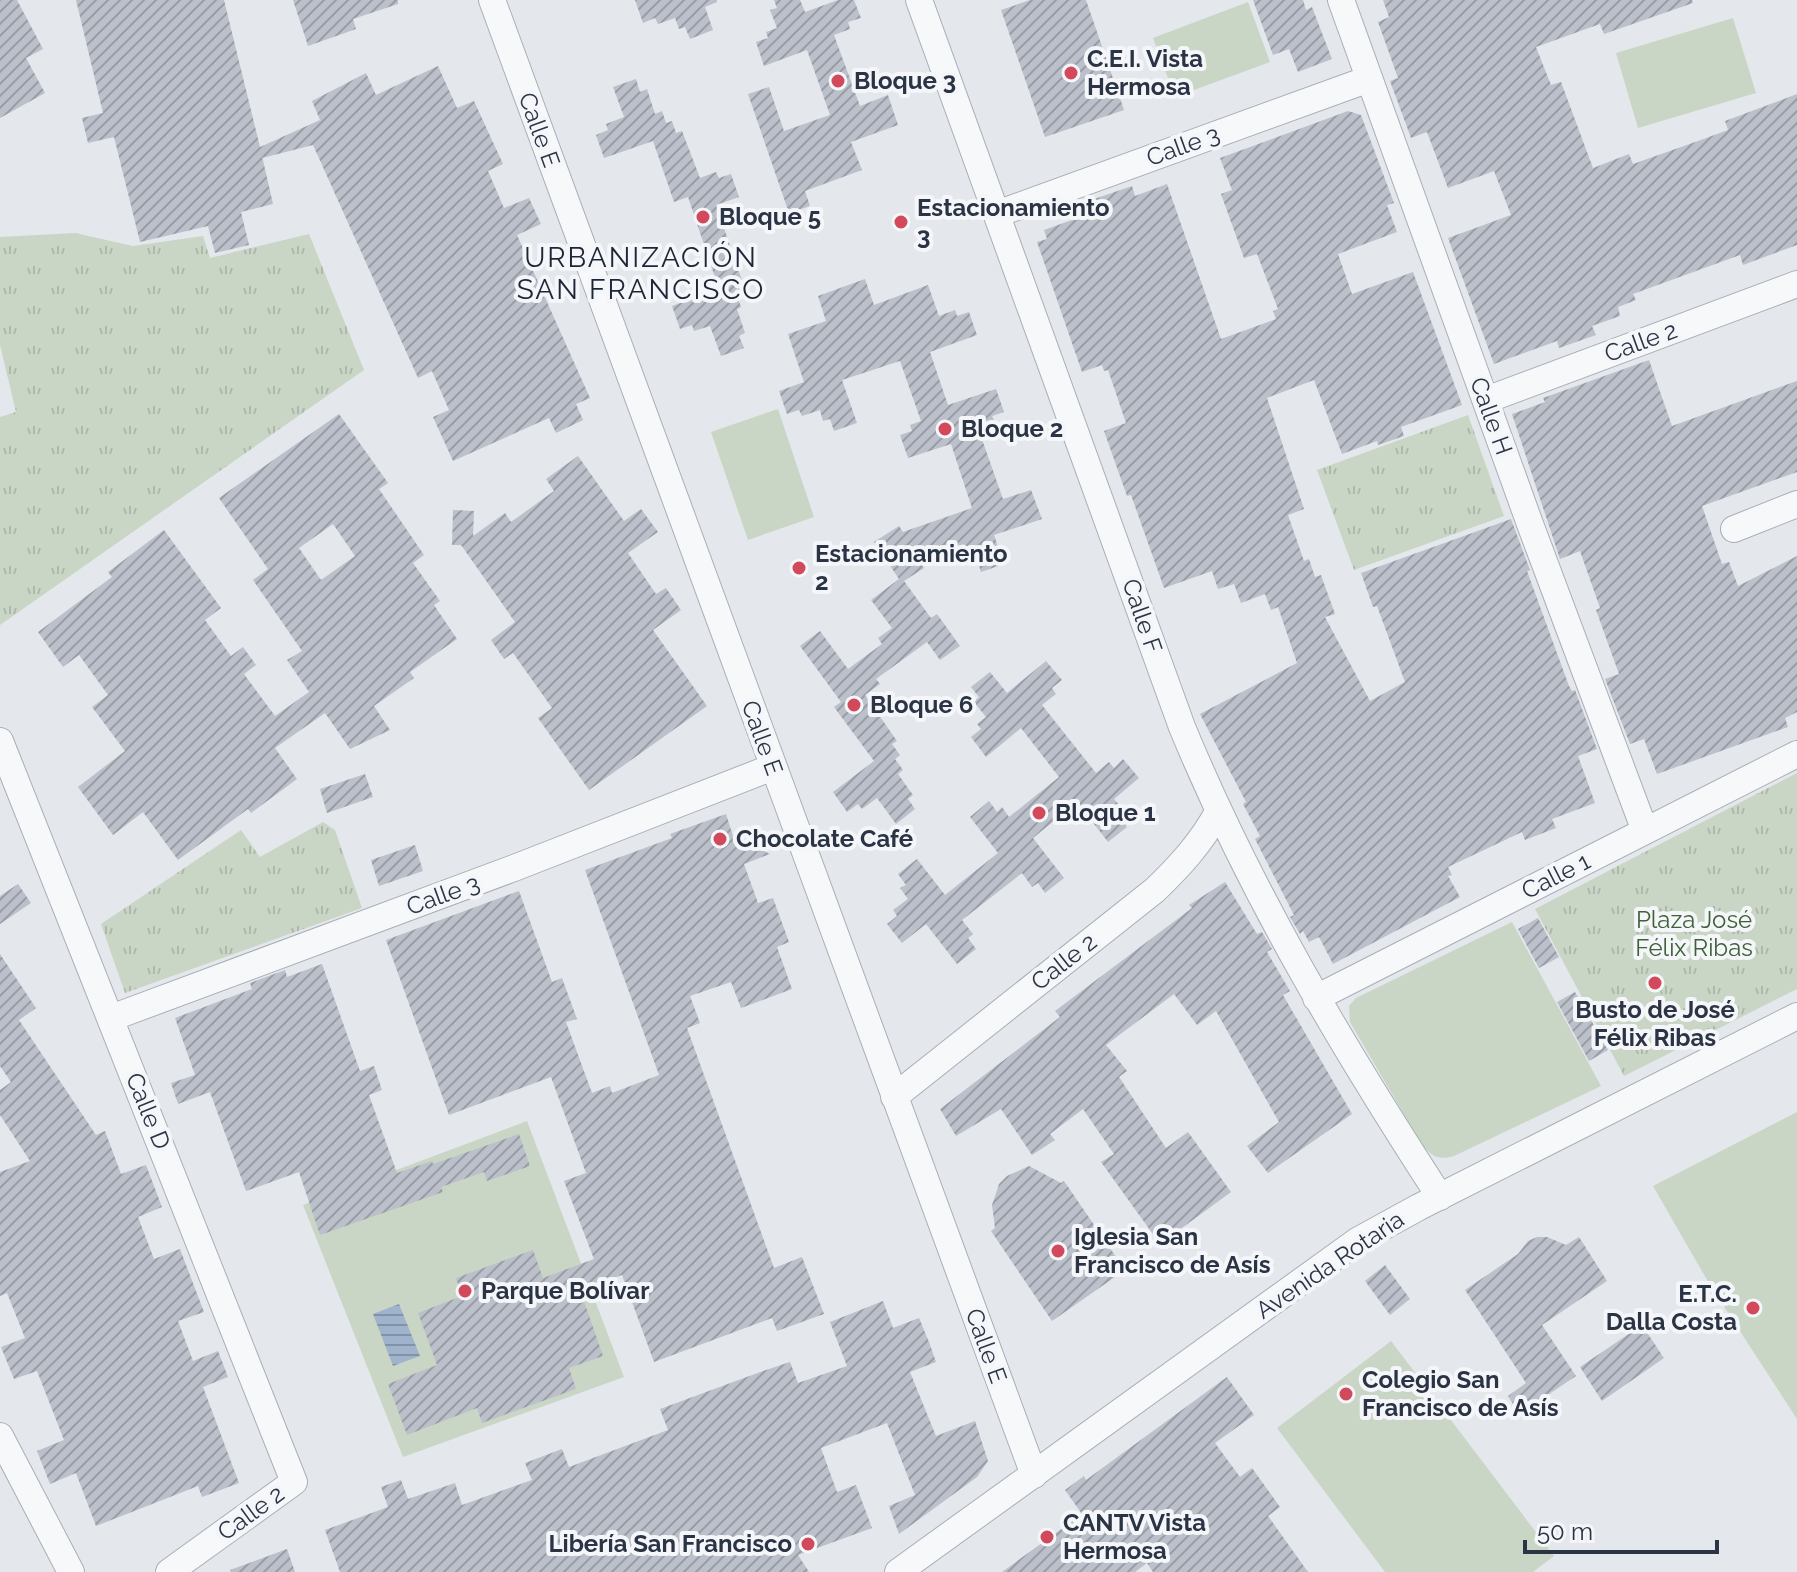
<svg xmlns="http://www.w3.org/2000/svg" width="1797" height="1572" font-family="Raleway,sans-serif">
	<defs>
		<pattern id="park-tufts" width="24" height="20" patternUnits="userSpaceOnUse" patternTransform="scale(2)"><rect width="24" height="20" fill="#c9d6c5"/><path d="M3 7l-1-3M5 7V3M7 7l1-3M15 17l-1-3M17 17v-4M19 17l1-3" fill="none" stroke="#adb8ab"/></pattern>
		<pattern id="water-rules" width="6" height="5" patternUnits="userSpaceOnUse" patternTransform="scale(2)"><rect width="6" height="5" fill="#9fb4cc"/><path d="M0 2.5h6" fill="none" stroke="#8293a7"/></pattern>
		<pattern id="building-hatch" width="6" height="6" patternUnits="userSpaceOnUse" patternTransform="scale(2)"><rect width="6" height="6" fill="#bbc0ca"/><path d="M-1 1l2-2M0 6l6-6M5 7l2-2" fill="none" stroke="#989da6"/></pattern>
	</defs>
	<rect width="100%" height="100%" fill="#e4e7ec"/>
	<path fill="#c9d6c5" d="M1248,2L1270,62L1175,97L1153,38Z
		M1733,18L1756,93L1638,128L1616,53Z
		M778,409L814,517L748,540L711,432Z
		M1512,922L1601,1086L1454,1156C1438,1161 1429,1155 1420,1142L1350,1022L1349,1006L1356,998Z
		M1797,1112V1419L1710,1285L1653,1186Z
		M527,1121L624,1377L403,1457L303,1205Z
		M1391,1341L1554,1556L1533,1572H1385L1277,1428Z"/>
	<path fill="url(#park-tufts)" d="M75,233L133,246L203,236L210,258L309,234L364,370L0,625V417L16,412L0,345V237Z
		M1468,415L1504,516L1354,570L1317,470Z
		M1797,773V989L1624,1076L1535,909Z
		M323,822L335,830L362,908L125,993L101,924L241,830L260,857Z"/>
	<path fill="url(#water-rules)" d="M399,1304L420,1356L393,1366L373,1314Z"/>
	<path fill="url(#building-hatch)" fill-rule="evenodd" d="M0,0H17L43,49L26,58L45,93L0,118Z
		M76,0H224L260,147L320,120L312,101L366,73L376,95L438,66L457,108L474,101L503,164L488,171L504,208L529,198L541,224L517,235L590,398L576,404L583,420L556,433L549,418L453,461L433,417L449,410L432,371L418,378L313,145L262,158V156L273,204L241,212L249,245L215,253L208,226L140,242L114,137L88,143L82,118L103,113Z
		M293,0H398V4L353,19L356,29L308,46Z
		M635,0H717V2L705,7L713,30L690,39L685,27L679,29L675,18L658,24L655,18L643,23Z
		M774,0H800L805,12L838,0H854L861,18L848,22L850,29L834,35L860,106L888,95L898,125L851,142L862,170L805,191L810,206L789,213L748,94L769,87L784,131L830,115L807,50L764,66L756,42L768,38L766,32L777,28L770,10L777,8Z
		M1030,0H1086L1124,110L1045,137L1001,10Z
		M1253,0H1303L1306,10L1312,7L1332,59L1298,72L1289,49L1273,55Z
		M1383,0H1692L1693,3L1604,34L1600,24L1536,47L1551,85L1561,82L1593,168L1629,154L1633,164L1698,141L1728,130L1725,121L1797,94V245L1743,265L1740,255L1633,294L1636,300L1618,307L1620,316L1592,326L1596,335L1559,348L1557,341L1494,364L1448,238L1511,215L1494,171L1448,188L1427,132L1411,138L1390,81L1398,78L1378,22L1389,17Z
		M636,79L640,92L647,89L655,114L662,111L666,123L672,121L676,133L682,131L700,178L716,172L719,178L731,174L739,197L716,205L746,292L737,295L741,307L737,309L745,333L739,336L744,348L721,356L710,326L694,331L692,325L680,329L672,306L719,289L688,197L674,202L653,141L604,158L596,135L608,130L606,124L624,117L613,87Z
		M1348,111L1361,115L1394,203L1387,205L1397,232L1338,254L1352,294L1413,272L1462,405L1401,427L1404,436L1378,445L1377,441L1342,454L1314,380L1267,398L1304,509L1288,515L1304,561L1309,559L1315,577L1321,575L1335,614L1325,617L1370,701L1405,682L1377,606L1373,607L1361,573L1511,519L1530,570L1527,571L1569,686L1572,691L1575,690L1597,749L1578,756L1595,803L1552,819L1556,828L1525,840L1522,832L1448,867L1452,875L1448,876L1460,897L1333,964L1319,937L1309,942L1303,931L1300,934L1290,917L1294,915L1255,839L1260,836L1243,804L1246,802L1200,714L1297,663L1278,607L1271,610L1265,594L1241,603L1234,584L1218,589L1212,571L1164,588L1131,495L1127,496L1104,431L1126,423L1108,370L1104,371L1102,365L1082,372L1037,242L1047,239L1044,230L1072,220L1068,208L1132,186L1135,196L1167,184L1221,339L1276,319L1273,311L1278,309L1257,254L1244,258L1221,194L1232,190L1220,158Z
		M865,279L874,305L928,285L939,316L955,310L957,316L969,312L977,335L930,352L948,405L996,389L1004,412L992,416L995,422L978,428L1003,499L1031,490L1042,519L994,535L1004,564L981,572L977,560L970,562L964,544L919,561L924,568L904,581L931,618L937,614L960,646L940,660L927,642L876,679L880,684L865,695L897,741L892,744L900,755L895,759L903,770L898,774L913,795L908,799L915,809L896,824L877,798L862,809L858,804L847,812L833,792L874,761L834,707L841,702L800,646L820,631L848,669L882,644L878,638L892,628L871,600L899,579L874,542L899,526L903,532L972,508L951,444L908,458L900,435L912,431L910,425L921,421L900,361L842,380L857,423L834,431L830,419L823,421L820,410L802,416L799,410L787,414L779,391L804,382L788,334L826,321L818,296Z
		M1649,360L1672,426L1797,381V472L1702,506L1722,564L1729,562L1738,586L1797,556V712L1785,718L1788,727L1657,774L1644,739L1630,744L1605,679L1619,674L1596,610L1600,608L1580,551L1560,559L1512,414L1545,402L1543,398Z
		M339,414L388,483L379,489L424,555L413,563L440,601L434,605L457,639L410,672L414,678L374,706L390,730L350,749L325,713L275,748L297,779L251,813L248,809L178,860L143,812L113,835L78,787L125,751L92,707L108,695L79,655L63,667L38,632L112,577L108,572L164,530L221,608L205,620L231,656L243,647L256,665L244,674L275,716L309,692L287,660L302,651L253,580L268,569L219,498ZM333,524L355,556L321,580L299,548Z
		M578,456L624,521L641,509L658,532L628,553L656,594L666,588L681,610L653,630L707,706L589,790L538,718L552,708L513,653L504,659L491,640L515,622L461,545H452L453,510L474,511L473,536L505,513L511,522L554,491L546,479Z
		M1046,661L1062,680L1052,688L1056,694L1042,705L1096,773L1109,762L1114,768L1123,759L1139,778L1114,799L1125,812L1120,817L1127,827L1108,842L1077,802L1033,838L1064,878L1045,893L1038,883L1032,887L1022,873L962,920L973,934L968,938L976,949L957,964L926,924L902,943L887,924L897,916L893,910L908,899L900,888L906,885L898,874L917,859L945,895L998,853L970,817L989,801L997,812L1002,807L1009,817L1059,777L1021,728L986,757L971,737L981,729L977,724L986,717L974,702L979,697L971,687L990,672L1007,693Z
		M365,774L373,797L327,813L320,789Z
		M726,814L733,836L770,854L744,864L758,903L773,898L789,942L777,947L792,989L741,1008L731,982L690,996L700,1023L687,1028L774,1268L802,1257L824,1314L777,1331L772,1318L654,1362L622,1275L580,1290L603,1356L569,1368L576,1389L482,1423L477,1408L407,1435L388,1384L437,1365L418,1313L462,1296L456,1278L533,1250L543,1278L594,1259L564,1181L586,1173L551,1077L449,1115L386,940L519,891L552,982L562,978L577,1019L566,1022L592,1093L610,1086L612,1093L659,1075L585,870L672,838L670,834Z
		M415,845L423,871L379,886L371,860Z
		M1225,882L1257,934L1262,932L1272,949L1267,952L1290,991L1283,995L1352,1114L1268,1173L1247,1146L1279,1122L1216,1011L1197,1025L1174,994L1106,1045L1127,1071L1119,1077L1166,1148L1188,1132L1231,1192L1160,1244L1101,1162L1114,1154L1083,1109L1050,1134L1055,1140L1032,1155L1001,1109L956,1136L940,1109L1060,1017L1055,1011L1192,908L1189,905Z
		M18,884L31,903L0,924V896Z
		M1538,918L1559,957L1539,968L1518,929Z
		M0,954L36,1008L19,1020L96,1135L105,1131L121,1174L146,1165L162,1207L138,1217L154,1259L180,1249L204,1312L178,1321L193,1361L218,1351L228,1377L203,1387L239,1483L202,1497L198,1486L96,1526L76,1473L50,1484L37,1451L64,1440L37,1371L14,1379L1,1347L25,1338L7,1293L0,1296V1172L30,1161L0,1115V1090L11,1082L0,1066Z
		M322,964L360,1071L374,1066L382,1090L369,1095L397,1173L432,1161L433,1164L519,1134L530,1166L487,1181L484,1172L441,1187L443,1192L320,1235L299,1172L246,1191L210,1092L178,1104L171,1083L195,1075L175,1018L252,989L250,983L285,970L287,977Z
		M1575,992L1608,1050L1589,1061L1557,1002Z
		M1029,1166L1061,1183L1064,1181L1125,1270L1052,1321L991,1231L995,1228L992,1205L999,1184L1007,1176Z
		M1537,1237H1547L1566,1245L1579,1237L1607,1281L1542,1325L1576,1376L1519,1414L1508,1396L1526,1383L1465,1290L1518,1254L1528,1241Z
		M1385,1265L1410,1299L1390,1315L1365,1281Z
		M883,1301L893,1328L919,1318L929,1342L936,1362L910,1372L936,1436L975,1421L988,1461L977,1477L899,1534L889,1506L915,1495L887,1423L821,1448L837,1492L856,1485L872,1528L798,1555L809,1572H340L325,1530L388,1507L381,1487L401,1480L408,1499L455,1483L462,1505L532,1480L525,1463L562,1449L569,1467L668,1430L660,1409L763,1371L790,1362L798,1383L847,1366L830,1322Z
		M1642,1325L1664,1358L1602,1401L1580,1367Z
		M1227,1377L1254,1415L1215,1443L1240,1477L1252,1468L1280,1507L1268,1516L1308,1572H1153L1147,1563L1135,1572H1002L1082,1514L1065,1490L1084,1476L1086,1480Z
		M287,1549L295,1572H231L230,1570Z"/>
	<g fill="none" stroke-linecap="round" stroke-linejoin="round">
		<g stroke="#a9aeb7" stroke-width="28">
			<path id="minor" d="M492,0L1034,1475
				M919,0L1182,727C1251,894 1342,1046 1440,1197
				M1341,0L1530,524L1645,831
				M997,214L1369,79
				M1486,400L1797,284
				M1734,529L1797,504
				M0,741L294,1482L169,1572
				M1316,998L1797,754
				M111,1018L514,868L773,767
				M894,1097L1155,890C1180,866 1201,843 1218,812
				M0,1436L71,1572
				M898,1572L1357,1241L1419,1207L1797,1016"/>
		</g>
		<use href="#minor" stroke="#f7f8fa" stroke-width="26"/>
	</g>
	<g fill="#d1495b" stroke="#f4f6f9" stroke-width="3">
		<circle cx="1071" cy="73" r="8"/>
		<circle cx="838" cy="81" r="8"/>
		<circle cx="703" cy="217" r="8"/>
		<circle cx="901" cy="222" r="8"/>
		<circle cx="945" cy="429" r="8"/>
		<circle cx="799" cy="568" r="8"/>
		<circle cx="854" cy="705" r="8"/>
		<circle cx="1039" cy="813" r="8"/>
		<circle cx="720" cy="839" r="8"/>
		<circle cx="1655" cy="983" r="8"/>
		<circle cx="1058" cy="1251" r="8"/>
		<circle cx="465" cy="1291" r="8"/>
		<circle cx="1753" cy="1308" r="8"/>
		<circle cx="1346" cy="1394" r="8"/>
		<circle cx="1047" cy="1537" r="8"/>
		<circle cx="808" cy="1544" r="8"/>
	</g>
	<g text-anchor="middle" stroke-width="8" stroke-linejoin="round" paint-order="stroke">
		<g font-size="24" font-weight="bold" fill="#2b3445" stroke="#f4f6f9" text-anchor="start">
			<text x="1087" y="67">C.E.I. Vista<tspan x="1087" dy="28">Hermosa</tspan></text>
			<text x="854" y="89">Bloque 3</text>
			<text x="917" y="216">Estacionamiento<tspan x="917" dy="28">3</tspan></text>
			<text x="719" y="225">Bloque 5</text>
			<text x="961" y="437">Bloque 2</text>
			<text x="815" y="562">Estacionamiento<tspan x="815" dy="28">2</tspan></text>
			<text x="870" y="713">Bloque 6</text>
			<text x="1055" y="821">Bloque 1</text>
			<text x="736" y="847">Chocolate Café</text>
			<text x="1655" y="1018" text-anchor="middle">Busto de José<tspan x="1655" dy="28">Félix Ribas</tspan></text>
			<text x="1074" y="1245">Iglesia San<tspan x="1074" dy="28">Francisco de Asís</tspan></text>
			<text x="481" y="1299">Parque Bolívar</text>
			<text x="1737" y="1302" text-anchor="end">E.T.C.<tspan x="1737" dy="28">Dalla Costa</tspan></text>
			<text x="1362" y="1388">Colegio San<tspan x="1362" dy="28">Francisco de Asís</tspan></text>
			<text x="1063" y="1531">CANTV Vista<tspan x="1063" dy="28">Hermosa</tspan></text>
			<text x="792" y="1552" text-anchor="end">Libería San Francisco</text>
		</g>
		<g font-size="24" fill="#2b3445" stroke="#f4f6f9">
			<text transform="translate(539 130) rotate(70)" y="8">Calle E</text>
			<text transform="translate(1183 146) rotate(-20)" y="8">Calle 3</text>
			<text transform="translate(1641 342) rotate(-20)" y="8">Calle 2</text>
			<text transform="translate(1491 416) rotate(70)" y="8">Calle H</text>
			<text transform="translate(1142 616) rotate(71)" y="8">Calle F</text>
			<text transform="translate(762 738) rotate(70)" y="8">Calle E</text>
			<text transform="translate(1556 876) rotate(-27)" y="8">Calle 1</text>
			<text transform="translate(443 895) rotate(-20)" y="8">Calle 3</text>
			<text transform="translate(1064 962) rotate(-38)" y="8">Calle 2</text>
			<text transform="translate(148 1111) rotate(68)" y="8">Calle D</text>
			<text transform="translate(1330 1265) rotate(-34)" y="8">Avenida Rotaria</text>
			<text transform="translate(986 1346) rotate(70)" y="8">Calle E</text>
			<text transform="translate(251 1513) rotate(-36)" y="8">Calle 2</text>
		</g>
		<g font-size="24" fill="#3f6138" stroke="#f4f6f9">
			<text x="1694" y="928">Plaza José<tspan x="1694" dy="28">Félix Ribas</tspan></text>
		</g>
		<g font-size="28" letter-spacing="2" fill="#1d2536" stroke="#f4f6f9">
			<text x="641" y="267">URBANIZACIÓN<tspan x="641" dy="32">SAN FRANCISCO</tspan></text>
		</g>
	</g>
	<path d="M1525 1540v12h192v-12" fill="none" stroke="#2b3445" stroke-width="4"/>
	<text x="1537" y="1540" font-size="24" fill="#2b3445" stroke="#f4f6f9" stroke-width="6" paint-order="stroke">50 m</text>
</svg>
